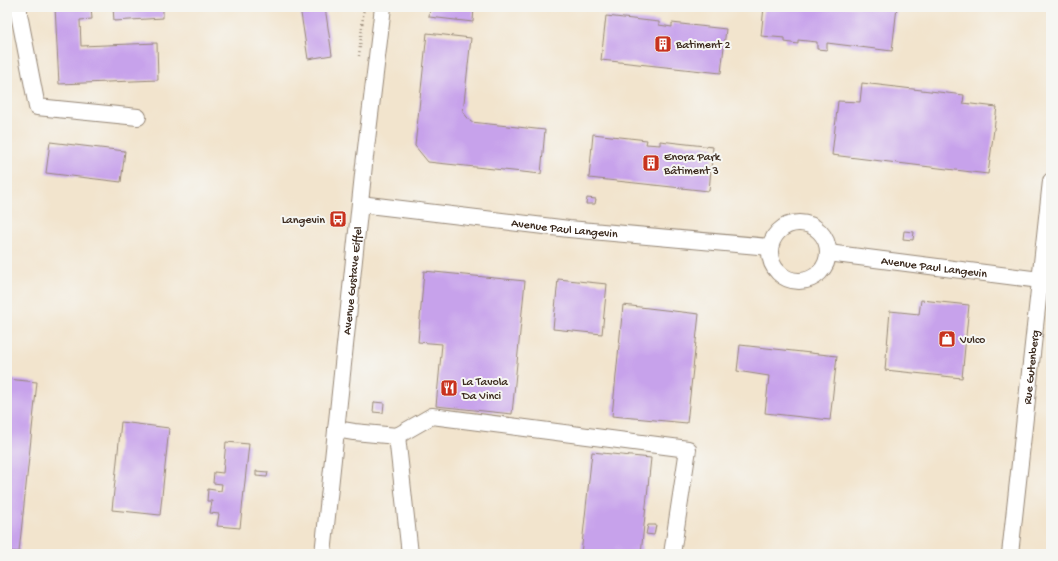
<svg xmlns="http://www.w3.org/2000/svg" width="1058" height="561" font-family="'Gochi Hand',sans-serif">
	<rect width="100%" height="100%" fill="#f6f6f2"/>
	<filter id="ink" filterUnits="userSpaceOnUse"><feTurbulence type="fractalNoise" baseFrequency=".025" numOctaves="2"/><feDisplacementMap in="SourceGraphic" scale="8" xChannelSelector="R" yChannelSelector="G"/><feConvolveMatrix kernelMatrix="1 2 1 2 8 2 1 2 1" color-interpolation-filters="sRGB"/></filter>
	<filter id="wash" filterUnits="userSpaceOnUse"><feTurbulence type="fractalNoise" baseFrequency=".012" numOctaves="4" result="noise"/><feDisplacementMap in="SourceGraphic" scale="16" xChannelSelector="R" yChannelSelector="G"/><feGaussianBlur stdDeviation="0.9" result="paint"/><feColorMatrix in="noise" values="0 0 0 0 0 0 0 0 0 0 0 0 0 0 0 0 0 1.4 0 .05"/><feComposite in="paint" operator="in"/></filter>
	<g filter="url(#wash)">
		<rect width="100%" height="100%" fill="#f2e4cd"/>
		<g id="blocks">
			<path fill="#c7a2eb" d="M55,7H91L92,19L80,20L81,46L157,43L158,80L59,84Z
				M113,7H163V18L114,21Z
				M300,7H325L332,55L308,59Z
				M430,7H474L473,22L429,17Z
				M764,7H897L892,51L827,43V50L817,49V42L798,40V44L785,42V38L761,36Z
				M606,16L659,22V25L672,27V23L726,29L721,73L601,60Z
				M427,33L471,38L463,112L471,122L545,130L541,174L428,162L415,146Z
				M862,83L964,95L963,103L997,107L988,174L832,155L838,101L860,102Z
				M593,134L647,140L646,144L660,145V141L713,147L709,191L589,178Z
				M50,142L125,151L121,182L46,173Z
				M587,198L596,199L595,204H586Z
				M904,231L914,232L913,240L903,239Z
				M424,271L525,281L512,414L436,406L442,344L418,342Z
				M558,279L607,284L602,334L553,329Z
				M921,300L969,305L962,378L885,370L890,311L919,314Z
				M623,305L699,314L687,423L612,416Z
				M740,345L837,356L830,420L765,413L769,376L737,371Z
				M7,379L37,382L19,552L7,551Z
				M374,402L384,403L383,413L373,412Z
				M121,422L169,428L160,515L112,510Z
				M226,442L249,444L240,528L217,526L219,514L210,513L212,501H207L208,489L221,491L222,484L213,483L214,472L223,473Z
				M592,452L651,458L641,554H581Z
				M256,471L268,472L267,477L256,476Z
				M648,525H656L654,535L646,534Z"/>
		</g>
	</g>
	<g filter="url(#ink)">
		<use href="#blocks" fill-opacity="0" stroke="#968776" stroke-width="1"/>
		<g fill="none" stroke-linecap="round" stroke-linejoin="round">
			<g stroke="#968776" stroke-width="18">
				<g id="minor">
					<path d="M19,7V14L37,107L138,117"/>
					<path id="s1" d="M360,204L569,229L770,247"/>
					<circle cx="799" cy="252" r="29"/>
					<path id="s2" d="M828,253L1040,280"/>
					<path d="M336,429L354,432L397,436L432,416L688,449L672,554"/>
					<path d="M397,436L410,554"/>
					<path id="s3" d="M323,554L364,165L383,7"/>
					<path id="s4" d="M1010,554L1051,181"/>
				</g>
			</g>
			<path stroke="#968776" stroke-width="2.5" stroke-dasharray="1 3" stroke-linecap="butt" d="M359,56L364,7"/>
			<use href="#minor" stroke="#fff" stroke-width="16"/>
		</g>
	</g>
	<defs>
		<g id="building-square" transform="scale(0.9)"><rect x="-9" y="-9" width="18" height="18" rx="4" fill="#c8321e" stroke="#f6f6f2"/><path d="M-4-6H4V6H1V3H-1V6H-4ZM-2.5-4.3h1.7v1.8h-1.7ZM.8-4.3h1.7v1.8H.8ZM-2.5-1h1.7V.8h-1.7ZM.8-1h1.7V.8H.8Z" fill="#fff"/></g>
		<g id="bus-square" transform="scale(0.9)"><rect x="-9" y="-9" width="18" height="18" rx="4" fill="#c8321e" stroke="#f6f6f2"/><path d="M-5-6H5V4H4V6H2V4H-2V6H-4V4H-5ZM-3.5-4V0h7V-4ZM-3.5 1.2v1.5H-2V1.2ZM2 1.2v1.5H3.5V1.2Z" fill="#fff"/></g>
		<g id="shop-square" transform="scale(0.9)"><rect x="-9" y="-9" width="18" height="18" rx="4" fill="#c8321e" stroke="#f6f6f2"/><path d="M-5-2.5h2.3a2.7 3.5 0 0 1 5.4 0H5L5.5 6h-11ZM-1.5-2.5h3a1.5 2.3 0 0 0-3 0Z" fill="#fff"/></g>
		<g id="restaurant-square" transform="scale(0.9)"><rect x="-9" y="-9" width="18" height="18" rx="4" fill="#c8321e" stroke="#f6f6f2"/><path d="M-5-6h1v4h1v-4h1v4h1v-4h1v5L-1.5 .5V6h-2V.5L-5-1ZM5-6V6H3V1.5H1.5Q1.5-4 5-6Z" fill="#fff"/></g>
	</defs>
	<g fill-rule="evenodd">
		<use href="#building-square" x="663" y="44"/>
		<use href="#building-square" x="651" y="163"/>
		<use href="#bus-square" x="338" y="219"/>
		<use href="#shop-square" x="947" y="339"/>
		<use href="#restaurant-square" x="449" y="388"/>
	</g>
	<g text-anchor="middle" stroke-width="4" stroke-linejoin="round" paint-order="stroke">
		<g font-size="12" fill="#3b2a1e" stroke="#f6f6f2" text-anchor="start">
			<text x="676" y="48">Batiment 2</text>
			<text x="664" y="160">Enora Park<tspan x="664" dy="14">Bâtiment 3</tspan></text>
			<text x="325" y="223" text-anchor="end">Langevin</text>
			<text x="960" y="343">Vulco</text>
			<text x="462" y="385">La Tavola<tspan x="462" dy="14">Da Vinci</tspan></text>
		</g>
		<g font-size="12" fill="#3b2a1e" stroke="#f6f6f2">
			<text dy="4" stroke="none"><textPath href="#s1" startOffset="206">Avenue Paul Langevin</textPath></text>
			<text dy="4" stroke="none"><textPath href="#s2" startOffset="107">Avenue Paul Langevin</textPath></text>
			<text dy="4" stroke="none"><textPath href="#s3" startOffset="275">Avenue Gustave Eiffel</textPath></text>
			<text dy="4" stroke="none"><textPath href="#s4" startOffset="188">Rue Gutenberg</textPath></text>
		</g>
	</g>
	<rect width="1058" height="561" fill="none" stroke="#f6f6f2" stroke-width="24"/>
</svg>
